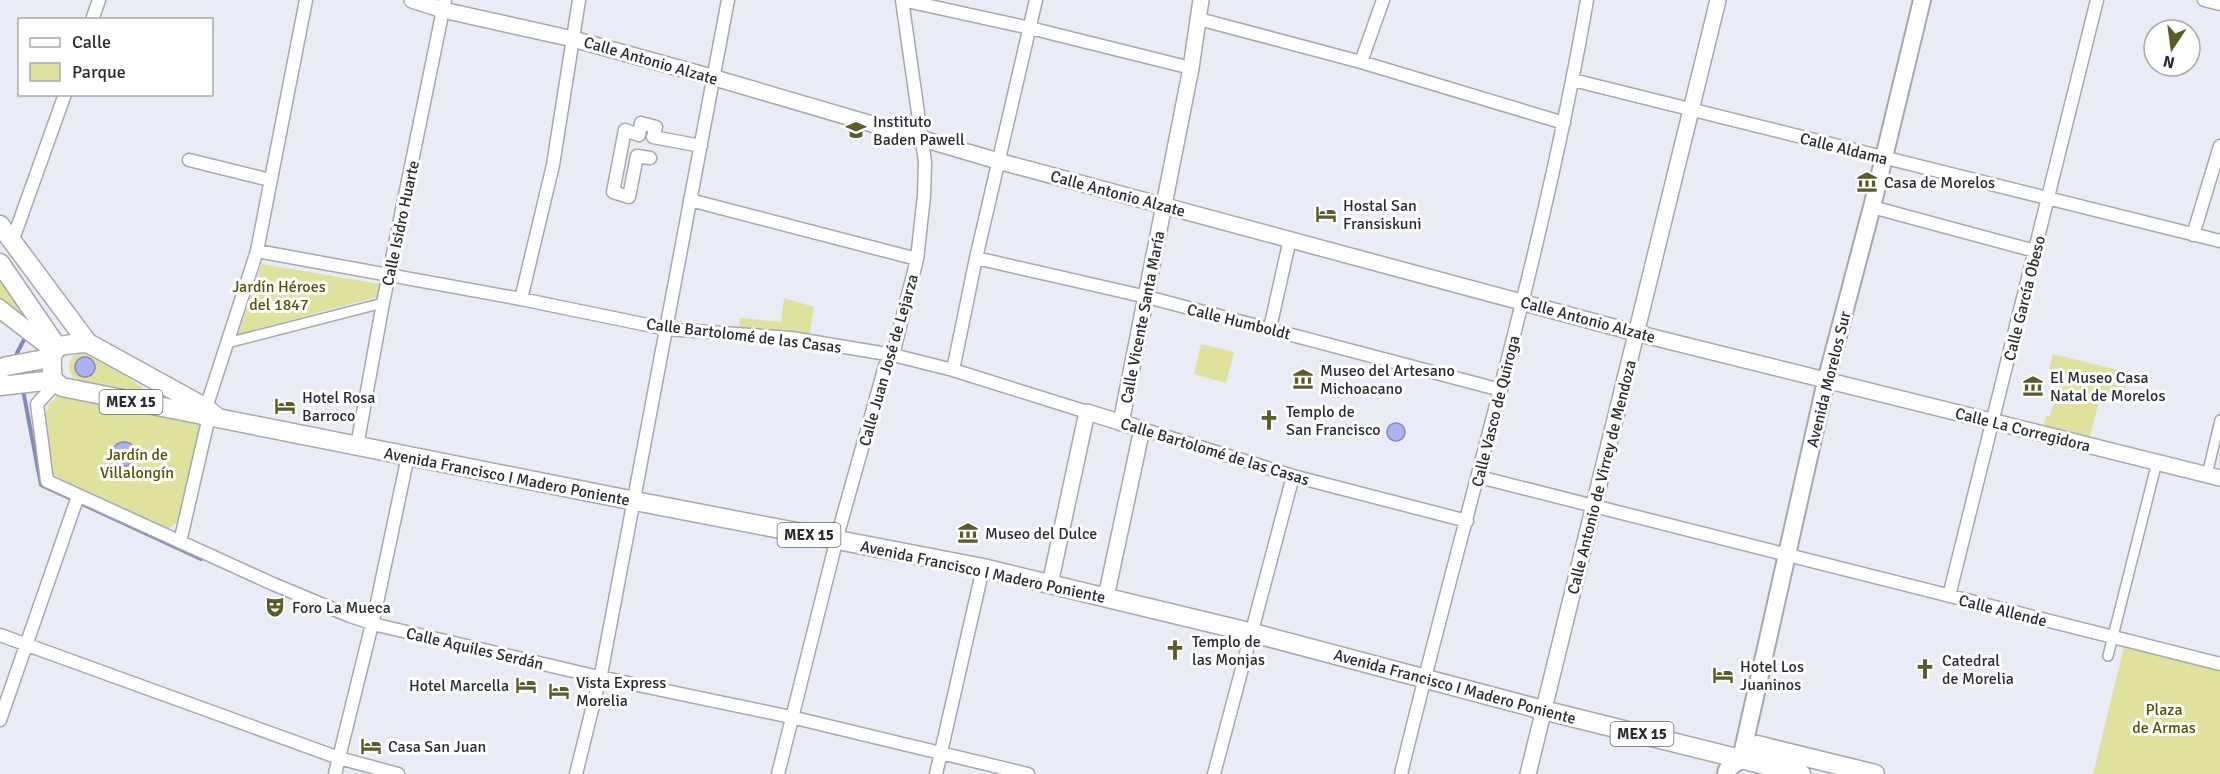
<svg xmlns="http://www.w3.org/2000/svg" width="2220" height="774" font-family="Signika,sans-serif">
	<rect width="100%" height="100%" fill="#e9ebf5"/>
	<path fill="#dfe19d" d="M262,264L380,284L377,297L238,334Z
		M0,278L27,318L25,321L0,309Z
		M784,298L814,307L809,337L739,328L740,318L781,322Z
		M1201,344L1234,352L1226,383L1194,374Z
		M82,351L91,353L142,387L140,392L82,382C65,376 65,357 82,351Z
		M2053,354L2129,373L2124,393L2115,391L2114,395L2101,393L2089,440L2043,429L2046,416H2050L2062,372L2049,369Z
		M57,396L200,424L178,521L166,531L52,480L46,412L49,404Z
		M2124,647L2220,670V774H2093Z"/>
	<path fill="#a9b3f6" stroke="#838aba" stroke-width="1.5" d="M75 367a10 10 0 1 1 20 0a10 10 0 1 1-20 0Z
		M1387 432a9 9 0 1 1 18 0a9 9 0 1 1-18 0Z
		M112 454a12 12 0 1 1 24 0a12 12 0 1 1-24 0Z"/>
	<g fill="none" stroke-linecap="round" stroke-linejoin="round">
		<path stroke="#838aba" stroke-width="4" d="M18,359L17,353L26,336
			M23,390L41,485L201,559"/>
		<g stroke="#a6a8b1" stroke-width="12">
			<path id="pedestrian" d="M0,304L33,330
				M227,343L383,303
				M2207,475L2220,420
				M2108,656L2157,462"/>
		</g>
		<g stroke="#a6a8b1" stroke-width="15">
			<path id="minor" d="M902,0L1030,28L1191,68
				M2204,0L2220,4
				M1199,19L1361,62L1564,123
				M92,20L99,0
				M1361,62L1383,0
				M1573,80L2220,241
				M650,158L637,156L629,197L613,192L625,130L639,135L641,123L656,127L653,137L701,146
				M189,160L270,180
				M690,200L917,259
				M1872,207L2035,251
				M2193,235L2220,146
				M12,242L65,94
				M257,251L521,299L667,329L791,338L893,355L953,370L1087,412
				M976,258L1147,297L1501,390
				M521,299L553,165L579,0
				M0,312L52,352
				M1270,328L1290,239
				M953,370L976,258L1036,0
				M56,383L37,404L47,481L273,584L350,616L377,625L590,675L791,717L1028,774
				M1142,429L1293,476L1467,521
				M357,446L383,303L445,0
				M1479,477L2220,664
				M180,542L207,425L206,408L257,251L306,0
				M1949,596L2097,0
				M0,635L339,758L398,774
				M0,720L78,496
				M335,774L375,612L408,456
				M576,774L602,669L728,0
				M778,774L839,530L885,366L893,355L917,259L924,196L925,162L902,0
				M936,774L983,568
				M1214,774L1293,476
				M1401,774C1463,516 1542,262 1587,0"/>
		</g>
		<g stroke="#a6a8b1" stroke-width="18">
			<path id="tertiary" d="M412,0L443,10L573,39L715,78L998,161L1636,333L2220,478
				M1121,423L1191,68L1201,0
				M1050,584L1087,412L1142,429L1106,597
				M1528,774L1718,0"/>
		</g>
		<g stroke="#a6a8b1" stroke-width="20">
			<path id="secondary" d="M1726,774L1727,770L1741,759L1826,381L1872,207L1922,0"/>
		</g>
		<g stroke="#a6a8b1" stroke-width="21">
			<path id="primary" d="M0,225L88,343
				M0,263L58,348
				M0,369L7,366L50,358
				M0,386L53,380
				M218,418L206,408L88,343C53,345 49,345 53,380L62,387L635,501L983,568L1253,633L1543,710L1801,774
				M1741,759L1757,745L1875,774"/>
		</g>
		<use href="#pedestrian" stroke="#fff" stroke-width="9"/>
		<use href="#minor" stroke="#fff" stroke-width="12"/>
		<use href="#tertiary" stroke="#fff" stroke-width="15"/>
		<use href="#secondary" stroke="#fff" stroke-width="16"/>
		<use href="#primary" stroke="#fff" stroke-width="18"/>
	</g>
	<defs>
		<g id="school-bare" transform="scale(1.62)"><path d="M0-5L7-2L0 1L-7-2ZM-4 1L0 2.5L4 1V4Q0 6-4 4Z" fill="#5b5b28" stroke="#fff" stroke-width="2.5" paint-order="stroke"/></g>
		<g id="museum-bare" transform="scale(1.62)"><path d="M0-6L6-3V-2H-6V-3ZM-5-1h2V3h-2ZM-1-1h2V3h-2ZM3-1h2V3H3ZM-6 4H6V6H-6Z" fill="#5b5b28" stroke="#fff" stroke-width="2.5" paint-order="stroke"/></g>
		<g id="hotel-bare" transform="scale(1.62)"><path d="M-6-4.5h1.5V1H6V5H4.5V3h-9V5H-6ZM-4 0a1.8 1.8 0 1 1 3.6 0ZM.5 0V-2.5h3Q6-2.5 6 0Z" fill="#5b5b28" stroke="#fff" stroke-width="2.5" paint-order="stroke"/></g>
		<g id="church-bare" transform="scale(1.62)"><path d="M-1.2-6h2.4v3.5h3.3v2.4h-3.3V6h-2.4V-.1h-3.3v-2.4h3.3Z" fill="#5b5b28" stroke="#fff" stroke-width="2.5" paint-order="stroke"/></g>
		<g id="theatre-bare" transform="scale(1.62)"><path d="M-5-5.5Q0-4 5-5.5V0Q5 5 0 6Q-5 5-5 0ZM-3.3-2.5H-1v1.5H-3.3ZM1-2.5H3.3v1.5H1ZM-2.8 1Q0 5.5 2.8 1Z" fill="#5b5b28" stroke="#fff" stroke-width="2.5" paint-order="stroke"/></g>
	</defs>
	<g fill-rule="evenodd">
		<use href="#school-bare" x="856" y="130"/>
		<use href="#museum-bare" x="1867" y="182"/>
		<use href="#hotel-bare" x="1326" y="214"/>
		<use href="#museum-bare" x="1303" y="379"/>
		<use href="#museum-bare" x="2033" y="386"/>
		<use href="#hotel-bare" x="285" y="406"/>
		<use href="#church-bare" x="1269" y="420"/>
		<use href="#museum-bare" x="968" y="533"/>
		<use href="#theatre-bare" x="275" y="607"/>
		<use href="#church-bare" x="1175" y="650"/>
		<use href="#church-bare" x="1925" y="669"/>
		<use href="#hotel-bare" x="1723" y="675"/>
		<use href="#hotel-bare" x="526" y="685"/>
		<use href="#hotel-bare" x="559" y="691"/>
		<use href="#hotel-bare" x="371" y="746"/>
	</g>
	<g text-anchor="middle" stroke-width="6" stroke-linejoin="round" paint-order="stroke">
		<g fill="#fff" stroke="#6a6b6d" stroke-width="1.5">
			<rect x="99.5" y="390" width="63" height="24" rx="4.5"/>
			<rect x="777.5" y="523" width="63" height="24" rx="4.5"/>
			<rect x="1610.5" y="722" width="63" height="24" rx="4.5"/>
		</g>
		<g font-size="15" font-weight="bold" fill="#2a2b2f">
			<text x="131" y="407">MEX 15</text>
			<text x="809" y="540">MEX 15</text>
			<text x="1642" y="739">MEX 15</text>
		</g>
		<g font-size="16" fill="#2a2b2f" stroke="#fff">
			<text transform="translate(651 60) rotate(16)" y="6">Calle Antonio Alzate</text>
			<text transform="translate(1844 148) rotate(14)" y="6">Calle Aldama</text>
			<text transform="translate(1118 193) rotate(15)" y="6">Calle Antonio Alzate</text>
			<text transform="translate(400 223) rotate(-78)" y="6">Calle Isidro Huarte</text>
			<text transform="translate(2024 298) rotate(-76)" y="6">Calle García Obeso</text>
			<text transform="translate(1142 317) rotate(-79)" y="6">Calle Vicente Santa María</text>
			<text transform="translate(1588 319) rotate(15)" y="6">Calle Antonio Alzate</text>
			<text transform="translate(1239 321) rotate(14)" y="6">Calle Humboldt</text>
			<text transform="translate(744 335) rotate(7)" y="6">Calle Bartolomé de las Casas</text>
			<text transform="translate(888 360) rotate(-74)" y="6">Calle Juan José de Lejarza</text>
			<text transform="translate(1828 379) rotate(-76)" y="6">Avenida Morelos Sur</text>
			<text transform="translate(1495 411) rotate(-76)" y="6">Calle Vasco de Quiroga</text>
			<text transform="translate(2023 429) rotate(14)" y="6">Calle La Corregidora</text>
			<text transform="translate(1215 451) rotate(17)" y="6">Calle Bartolomé de las Casas</text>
			<text transform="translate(507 476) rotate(11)" y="6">Avenida Francisco I Madero Poniente</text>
			<text transform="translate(1601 477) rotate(-76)" y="6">Calle Antonio de Virrey de Mendoza</text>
			<text transform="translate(983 571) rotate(12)" y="6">Avenida Francisco I Madero Poniente</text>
			<text transform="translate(2003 610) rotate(14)" y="6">Calle Allende</text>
			<text transform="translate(475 648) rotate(13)" y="6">Calle Aquiles Serdán</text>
			<text transform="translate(1455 686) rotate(15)" y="6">Avenida Francisco I Madero Poniente</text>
		</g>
		<g font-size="16" fill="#2a2b2f" stroke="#fff" text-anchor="start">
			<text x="873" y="127">Instituto<tspan x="873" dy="18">Baden Pawell</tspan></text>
			<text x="1884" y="188">Casa de Morelos</text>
			<text x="1343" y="211">Hostal San<tspan x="1343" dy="18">Fransiskuni</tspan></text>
			<text x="1320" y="376">Museo del Artesano<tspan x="1320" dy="18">Michoacano</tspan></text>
			<text x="2050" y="383">El Museo Casa<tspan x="2050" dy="18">Natal de Morelos</tspan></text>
			<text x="302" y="403">Hotel Rosa<tspan x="302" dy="18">Barroco</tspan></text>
			<text x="1286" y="417">Templo de<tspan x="1286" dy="18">San Francisco</tspan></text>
			<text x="985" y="539">Museo del Dulce</text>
			<text x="292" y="613">Foro La Mueca</text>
			<text x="1192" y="647">Templo de<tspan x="1192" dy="18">las Monjas</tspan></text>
			<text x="1942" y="666">Catedral<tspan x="1942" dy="18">de Morelia</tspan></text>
			<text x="1740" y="672">Hotel Los<tspan x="1740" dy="18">Juaninos</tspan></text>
			<text x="576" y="688">Vista Express<tspan x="576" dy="18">Morelia</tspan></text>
			<text x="509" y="691" text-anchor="end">Hotel Marcella</text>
			<text x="388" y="752">Casa San Juan</text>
		</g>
		<g font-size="16" fill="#535205" stroke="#fff">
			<text x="279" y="292">Jardín Héroes<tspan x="279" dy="18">del 1847</tspan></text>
			<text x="137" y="460">Jardín de<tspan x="137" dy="18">Villalongín</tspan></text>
			<text x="2164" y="715">Plaza<tspan x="2164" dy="18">de Armas</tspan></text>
		</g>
	</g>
	<rect x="18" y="18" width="195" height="78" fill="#ffffff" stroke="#aaaaac" stroke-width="1.5"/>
	<rect x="30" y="38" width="30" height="9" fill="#ffffff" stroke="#aaaaac" stroke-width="1.5"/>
	<text x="72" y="48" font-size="18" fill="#2a2b2f">Calle</text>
	<rect x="30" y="63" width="30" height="18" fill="#dfe19d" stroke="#aaaaac" stroke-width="1.5"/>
	<text x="72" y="78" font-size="18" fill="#2a2b2f">Parque</text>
	<g transform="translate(2172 48) rotate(193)"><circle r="28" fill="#ffffff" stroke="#aaaaac" stroke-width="1.5"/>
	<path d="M0-4.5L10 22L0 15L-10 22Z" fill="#5b5b28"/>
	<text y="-9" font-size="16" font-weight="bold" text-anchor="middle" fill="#2a2b2f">N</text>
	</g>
</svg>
